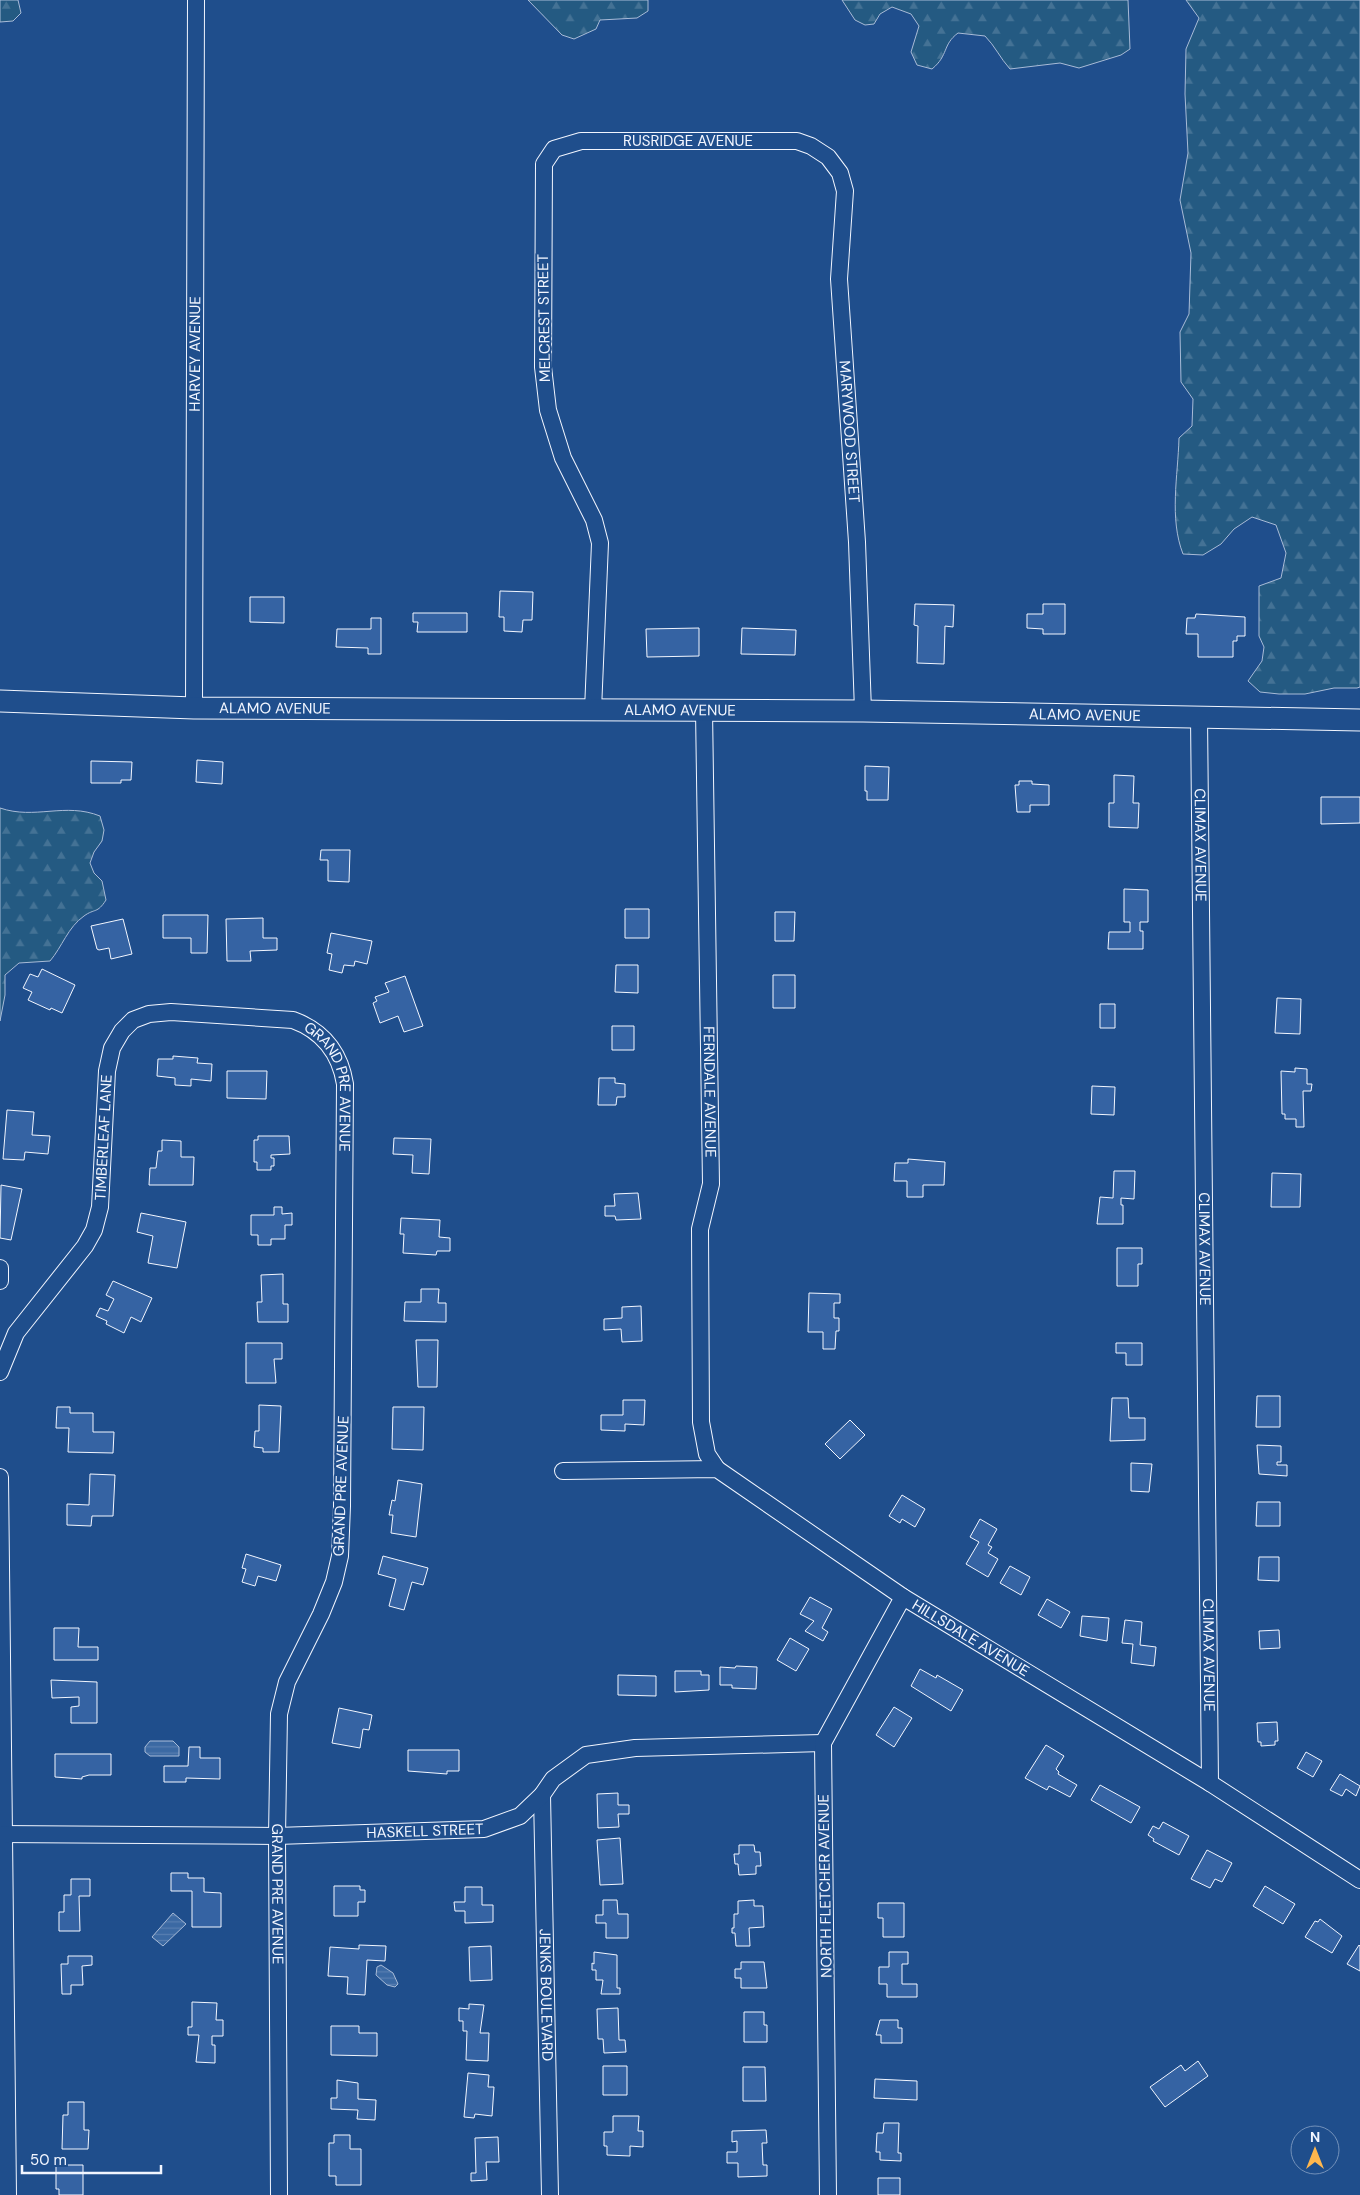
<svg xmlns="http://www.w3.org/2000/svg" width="1360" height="2195" font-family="'DM Sans',sans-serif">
	<defs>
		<pattern id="forest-firs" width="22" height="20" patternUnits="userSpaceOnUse" patternTransform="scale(1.25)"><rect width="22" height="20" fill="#245a82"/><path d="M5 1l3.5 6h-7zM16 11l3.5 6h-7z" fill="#447295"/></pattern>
		<pattern id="water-rules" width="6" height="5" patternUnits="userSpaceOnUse" patternTransform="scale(1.25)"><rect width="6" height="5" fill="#3b69a3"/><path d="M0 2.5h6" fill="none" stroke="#587fb1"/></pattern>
	</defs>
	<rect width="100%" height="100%" fill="#1f4e8c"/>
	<path fill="url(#forest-firs)" stroke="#a8bbd7" d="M0,0H18L21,13L13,21L0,22Z
		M528,0H648V11L637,18L600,20L596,29L574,39L562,35Z
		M842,0H1128L1130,49L1121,55L1079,68L1060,63L1010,69C1000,58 995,46 985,36L958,33C942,45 949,55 932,69L917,65L911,52L919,26L911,14L892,7L880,14L874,24L865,25L855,20Z
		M1186,0H1360V687L1357,688H1334L1305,694H1279L1260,692L1248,681L1262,661L1264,647L1259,636V586L1281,578L1286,553L1276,525L1252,517L1234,529L1221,544L1203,555L1183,554C1169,518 1178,476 1179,438L1192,426L1193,399L1181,382L1180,332L1189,314L1191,253L1180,200L1188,153L1185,94L1186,49L1199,18Z
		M0,808C35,820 65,802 100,816L104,830L102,841L94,852L90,863L94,873L102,881L106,900C97,914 95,908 84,916C68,927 62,947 50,961L19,963L5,975V995L0,1021Z"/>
	<path fill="url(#water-rules)" stroke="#a8bbd7" d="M150,1741H173L179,1747V1756H150L145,1752V1747Z
		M173,1913L186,1924L163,1946L152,1937Z
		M381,1965L393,1973L398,1984L395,1987L387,1985L376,1975L377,1967Z"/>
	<path fill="#3563a3" stroke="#f2f6ff" d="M500,591L533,592L532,620H523L522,632L504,631V617H499Z
		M250,597H284V623L250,622Z
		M915,604L954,605L953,627L945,626L944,664L917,663L918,626L914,625Z
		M1043,604H1065V634H1043V629L1027,628V614H1043Z
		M413,613H467V632H417L418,622H413Z
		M1196,614L1245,617V636H1237V641H1233V657H1198V634H1186L1187,618H1195Z
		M371,618H381V654H368V648L336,647L337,629H371Z
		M699,628V656L647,657L646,629Z
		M742,628L796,630L795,655L741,654Z
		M197,760L223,762L222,784L196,782Z
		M91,761L132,762L131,780H121V783H91Z
		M865,766L889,767L888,800H867V791H865Z
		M1114,775L1134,776L1133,803H1139L1138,828L1109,827V803H1114Z
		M1019,781H1032V784L1049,785V805H1030V812H1017L1015,785H1019Z
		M1321,797H1360V823L1321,824Z
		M321,850H350L349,882L328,881V860H320Z
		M1124,889L1148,890V922H1140V931H1143V949H1108L1109,932H1130V922H1124Z
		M625,909H649V938H625Z
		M775,912H795L794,941H775Z
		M163,915H208L207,953H191V938H163Z
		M263,918V938H277V950L250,951L251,961H227L226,919Z
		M123,919L132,954L111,959L109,948L99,950L97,949L91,926Z
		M331,933L372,941L367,964L355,961L354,966L344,965L342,973L329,970L332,954L327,953Z
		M616,965H638V993L615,992Z
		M42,969L75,985L62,1013L51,1008L50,1010L28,1000L32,992L23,988L30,974L38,977Z
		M773,975H795V1008H773Z
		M405,976L423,1026L404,1032L398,1016L380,1023L373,1003L377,1001L375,997L389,992L385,983Z
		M1277,998L1301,999L1300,1034L1275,1033Z
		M1100,1004H1115V1028H1100Z
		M612,1026H634V1050H612Z
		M173,1056L198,1058L197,1063L212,1064L211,1081L191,1079V1086L175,1085V1078L157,1076L158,1059H173Z
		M1295,1068L1307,1069V1084H1312L1311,1091H1303L1304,1127H1296V1119H1285V1114H1282L1281,1071L1295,1072Z
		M227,1071H267L266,1099L227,1098Z
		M599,1078H615V1083L625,1084V1097H617L616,1105H598Z
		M1092,1086L1115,1087L1114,1115L1091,1114Z
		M7,1110L34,1112L32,1135L50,1136L48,1154L25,1152L24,1160L3,1159Z
		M258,1136H289L290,1154L271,1155V1158H274V1166H271V1170H257V1162H254V1140H258Z
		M394,1138L431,1139L429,1174L412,1173L413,1155L393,1154Z
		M162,1140L181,1141V1157H194L193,1185H149L150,1168H156L158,1151H162Z
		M908,1159L945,1162L944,1185H923V1197H907V1181H894L895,1163H908Z
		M1114,1171H1135L1134,1199L1121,1198V1205H1123V1224H1097L1100,1197L1113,1198Z
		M1272,1173L1301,1174L1300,1207H1271Z
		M1,1185L22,1189L11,1240L0,1238Z
		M638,1193L641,1219L616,1220L615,1216H605V1206H615L614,1194Z
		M274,1207H282V1214L292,1213V1225H285V1239H271V1245H258V1235H251V1215H274Z
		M141,1213L186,1222L177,1268L148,1263L153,1236L137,1232Z
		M401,1218L440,1220L439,1237L450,1238V1251H437L436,1255L403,1253L404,1234H400Z
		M1117,1248H1142V1264H1138V1286H1117Z
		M283,1274V1304H288V1322H258L257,1302H262L261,1275Z
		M113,1281L152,1298L141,1322L131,1317L124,1333L106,1324L107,1321L96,1316L100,1308L108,1311L114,1299L106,1295Z
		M421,1289H439L438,1303H446V1322L404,1321L405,1302H421Z
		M809,1293L840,1294V1303H834V1318H839V1331H836L835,1349H823V1332H808Z
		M641,1306L642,1341L622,1342L621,1329L604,1330V1319L622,1318V1307Z
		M416,1340H438L437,1387H418Z
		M246,1343H282V1359H274L276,1383H246Z
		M1116,1343H1142V1365H1126V1353H1116Z
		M1257,1396H1280V1427H1256Z
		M1112,1398H1128L1129,1418H1145V1440L1110,1441Z
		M623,1400H645L644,1425L625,1424V1431L601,1430V1415H623Z
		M259,1405L281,1406L279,1452H263V1448L254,1447L255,1431H259Z
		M57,1407H70V1413H93V1432H114L113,1453L68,1452L69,1428H56Z
		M393,1407H424L423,1450L392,1449Z
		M850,1420L865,1435L840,1459L825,1444Z
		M1257,1445L1281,1446V1462H1277V1465H1287V1476L1259,1474Z
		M1131,1463L1152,1464L1149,1492L1131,1491Z
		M90,1474L115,1475L113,1516H92L91,1526L67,1525V1504L89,1505Z
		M398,1480L422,1484L416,1537L391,1533L393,1515H389L392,1500L395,1501Z
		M902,1495L925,1509L915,1527L902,1519L900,1523L889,1516Z
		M1257,1502H1280V1526H1256Z
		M980,1519L997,1529L988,1545L992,1547L988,1553L998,1559L988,1577L966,1564L979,1542L970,1537Z
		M246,1554L281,1565L276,1581L258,1576L255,1586L242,1582L246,1569L242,1568Z
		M383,1556L428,1568L423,1585L412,1582L404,1610L389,1606L396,1579L378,1574Z
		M1259,1557H1279V1581L1258,1580Z
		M1010,1566L1030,1577L1021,1595L1000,1583Z
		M810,1597L832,1609L822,1628L828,1632L823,1641L805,1631L814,1621L800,1614Z
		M1047,1599L1070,1612L1061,1628L1038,1615Z
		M1082,1616L1109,1618L1107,1641L1080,1636Z
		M1125,1620L1142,1622L1140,1645L1156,1647L1154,1666L1131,1663L1133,1644L1122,1643Z
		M54,1628H79L78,1647H98V1660H54Z
		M1279,1630L1280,1648L1260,1649L1259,1631Z
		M790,1638L809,1649L796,1671L777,1660Z
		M736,1666L757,1667L756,1689L732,1688V1685H720V1667L735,1668Z
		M920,1669L936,1678L937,1675L963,1690L951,1711L911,1686Z
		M675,1671H701V1675H709V1690L675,1692Z
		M618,1675L656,1676V1696L618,1695Z
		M51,1680L97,1682V1723H71V1707L79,1706V1697L52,1698Z
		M894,1707L912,1718L894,1747L876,1735Z
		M339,1708L372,1715L369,1730L363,1729L360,1748L332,1743Z
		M1277,1722L1278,1741H1275V1745L1261,1746V1742H1258L1257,1723Z
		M1046,1745L1064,1756L1056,1769L1059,1772L1058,1774L1077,1785L1070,1797L1049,1786L1047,1790L1025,1778Z
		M189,1747H200V1758H220V1779L186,1778V1782H164V1766H188Z
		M408,1750H459V1771H447V1774L408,1771Z
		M1306,1752L1322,1761L1313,1777L1297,1768Z
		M55,1754H111V1775H89L82,1777V1779L55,1777Z
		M1340,1774L1360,1786L1356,1796L1346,1789L1342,1796L1330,1790Z
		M1100,1785L1140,1807L1131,1823L1091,1800Z
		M618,1793V1805H629V1814H618L619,1827L598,1828L597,1794Z
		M1163,1822L1189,1836L1179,1855L1153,1841L1154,1839L1148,1835L1153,1826L1159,1829Z
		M620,1838L623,1884L600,1885L597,1840Z
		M739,1845H754L755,1852H760L761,1866H756V1874L739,1875L738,1864H735L734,1854H739Z
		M1207,1850L1232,1863L1222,1882L1215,1879L1210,1888L1191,1879Z
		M171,1873H188V1878H204V1892L221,1893V1927H192V1891H171Z
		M71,1879H90V1896H79L80,1931H59V1912H64V1895H71Z
		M334,1886H360V1890H365V1902H358V1916H334Z
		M1265,1886L1295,1904L1283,1924L1253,1906Z
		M465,1887H482V1905H493V1922L465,1923V1911H455L454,1902H465Z
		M603,1900H617L618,1914H628V1938H606V1923H596V1915H603Z
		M754,1900V1906H763L764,1927L749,1928L750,1946H736L735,1933H732V1928H734V1914H738V1901Z
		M878,1903H904V1937H883V1918H878Z
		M1320,1919L1342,1936L1332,1953L1305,1937L1315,1921L1318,1922Z
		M359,1945L386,1946L385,1961L367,1960L365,1995L347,1994L348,1977L328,1976L330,1947L359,1949Z
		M1359,1945L1360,1946V1971L1347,1964Z
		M491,1946L492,1980L470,1981L469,1947Z
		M594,1952L617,1955V1988H620V1994H601L603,1980H596V1970H592V1963L594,1964Z
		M889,1952H908V1964H902V1984H917V1997H887V1984H879V1967H889Z
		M68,1956H92V1965L82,1966L83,1985H71V1994H62L61,1964H68Z
		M741,1962H764L767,1988H741V1978H735V1969H741Z
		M192,2002L217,2003L216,2020H223V2036H212V2045H215V2063L196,2062L199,2035H188V2027H192Z
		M469,2004L484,2005L480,2033H489L488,2061L466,2060L467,2031H463V2021H459V2008L469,2009Z
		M618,2008L619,2040H625L626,2052L604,2053L603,2039H598L597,2009Z
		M744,2012H764V2025H767V2042H744Z
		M880,2020H898V2028H902V2043H881V2035H876Z
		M331,2026H359V2033H377V2056L331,2055Z
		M1198,2061L1208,2076L1165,2107L1150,2087L1181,2065L1185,2071Z
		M603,2066H627V2095H603Z
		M743,2067H765L766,2101H743Z
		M468,2073L489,2075L488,2087H494L492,2116L475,2114L474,2118L464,2117Z
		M875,2079L917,2081V2100L874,2098Z
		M337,2080L358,2083V2099L376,2100L375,2120L357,2119L358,2110L331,2109V2098H337Z
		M68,2102H84V2130H89L88,2149H62L63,2115H68Z
		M613,2116H639L638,2131H643V2147L630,2146V2156L607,2155V2146H604V2132H613Z
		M884,2123H899L898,2153H901V2161L880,2160V2152H876L877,2133H883Z
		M766,2130L767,2143H762L763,2165H767V2176L738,2177V2163H727V2152H737V2141L732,2142V2131Z
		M334,2135H350V2149H361V2185H336V2176H329V2143H334Z
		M498,2137L499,2162H486L487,2180L471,2181V2173H476L475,2138Z
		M56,2165H83V2195H59V2189H56Z
		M878,2178H900V2195H878Z"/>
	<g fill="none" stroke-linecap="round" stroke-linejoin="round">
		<g stroke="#f2f6ff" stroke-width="18">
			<g id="minor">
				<path id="s1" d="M194,708L196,0"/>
				<path id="s2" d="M593,710L600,543L594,520L563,458L548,410L543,367L544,164L554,149L581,141H797L811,146L828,157L840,173L845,191L839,279L857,542L863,711"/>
				<path id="s3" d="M704,710L711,1184L700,1229L701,1422L707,1454L717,1469"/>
				<path id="s4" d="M1199,717L1210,1783"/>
				<path d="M0,1281V1268"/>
				<path id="s5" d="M0,1372L16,1333L85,1246L94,1230L100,1207L107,1071L112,1048L122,1031L133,1020L149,1014L171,1012L293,1020C323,1031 340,1053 345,1084L342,1506L340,1556L334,1582L321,1614L287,1682L279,1714L277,1836L279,2195"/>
				<path id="s6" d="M563,1471L717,1469L903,1597L1210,1783L1360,1880"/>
				<path d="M0,1477L8,2195"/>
				<path id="s7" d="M542,1795L550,2195"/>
				<path id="s8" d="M0,1834L277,1836L484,1829L520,1816L542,1795L553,1779L586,1755L635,1748L823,1743"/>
				<path d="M828,2195L823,1743L903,1597"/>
			</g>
		</g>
		<g stroke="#f2f6ff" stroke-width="23">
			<g id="tertiary">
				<path id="s9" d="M0,701L194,708L863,711L1360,720"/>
			</g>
		</g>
		<use href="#minor" stroke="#1f4e8c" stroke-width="16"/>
		<use href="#tertiary" stroke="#1f4e8c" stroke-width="21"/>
	</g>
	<g text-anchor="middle" stroke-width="4" stroke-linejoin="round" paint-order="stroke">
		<g font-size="15" fill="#f2f6ff" stroke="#1f4e8c">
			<text dy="5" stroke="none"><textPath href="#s2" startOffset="710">RUSRIDGE AVENUE</textPath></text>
			<text transform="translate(544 318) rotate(-91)" y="5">MELCREST STREET</text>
			<text dy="5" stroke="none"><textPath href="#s1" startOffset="354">HARVEY AVENUE</textPath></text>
			<text dy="5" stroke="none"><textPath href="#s2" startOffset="1134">MARYWOOD STREET</textPath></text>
			<text dy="5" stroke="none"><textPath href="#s9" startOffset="275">ALAMO AVENUE</textPath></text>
			<text dy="5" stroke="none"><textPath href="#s9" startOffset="680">ALAMO AVENUE</textPath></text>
			<text dy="5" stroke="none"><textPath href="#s9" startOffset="1085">ALAMO AVENUE</textPath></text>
			<text dy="5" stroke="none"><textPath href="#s4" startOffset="128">CLIMAX AVENUE</textPath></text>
			<text dy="5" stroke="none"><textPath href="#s5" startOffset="636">GRAND PRE AVENUE</textPath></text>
			<text dy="5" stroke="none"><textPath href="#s3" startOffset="382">FERNDALE AVENUE</textPath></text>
			<text dy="5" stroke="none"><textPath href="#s5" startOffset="265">TIMBERLEAF LANE</textPath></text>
			<text dy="5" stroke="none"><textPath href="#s4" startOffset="532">CLIMAX AVENUE</textPath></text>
			<text transform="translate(341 1486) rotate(-88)" y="5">GRAND PRE AVENUE</text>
			<text dy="5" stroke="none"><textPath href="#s6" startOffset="459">HILLSDALE AVENUE</textPath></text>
			<text dy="5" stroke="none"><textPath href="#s4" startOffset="938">CLIMAX AVENUE</textPath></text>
			<text dy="5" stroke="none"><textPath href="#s8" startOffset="425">HASKELL STREET</textPath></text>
			<text transform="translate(825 1886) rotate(-91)" y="5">NORTH FLETCHER AVENUE</text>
			<text dy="5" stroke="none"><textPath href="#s5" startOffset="1461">GRAND PRE AVENUE</textPath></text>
			<text dy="5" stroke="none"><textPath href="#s7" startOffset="200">JENKS BOULEVARD</textPath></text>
		</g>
	</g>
	<g transform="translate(1315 2150)"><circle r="24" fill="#1f4e8c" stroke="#7391ba"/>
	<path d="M0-4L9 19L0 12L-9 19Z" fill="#ffb74d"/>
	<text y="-8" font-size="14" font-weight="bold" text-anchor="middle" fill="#f2f6ff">N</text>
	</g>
	<path d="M22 2165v8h139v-8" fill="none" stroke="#f2f6ff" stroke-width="2.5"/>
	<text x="30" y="2165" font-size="15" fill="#f2f6ff" stroke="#1f4e8c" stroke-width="4" paint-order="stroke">50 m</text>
</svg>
